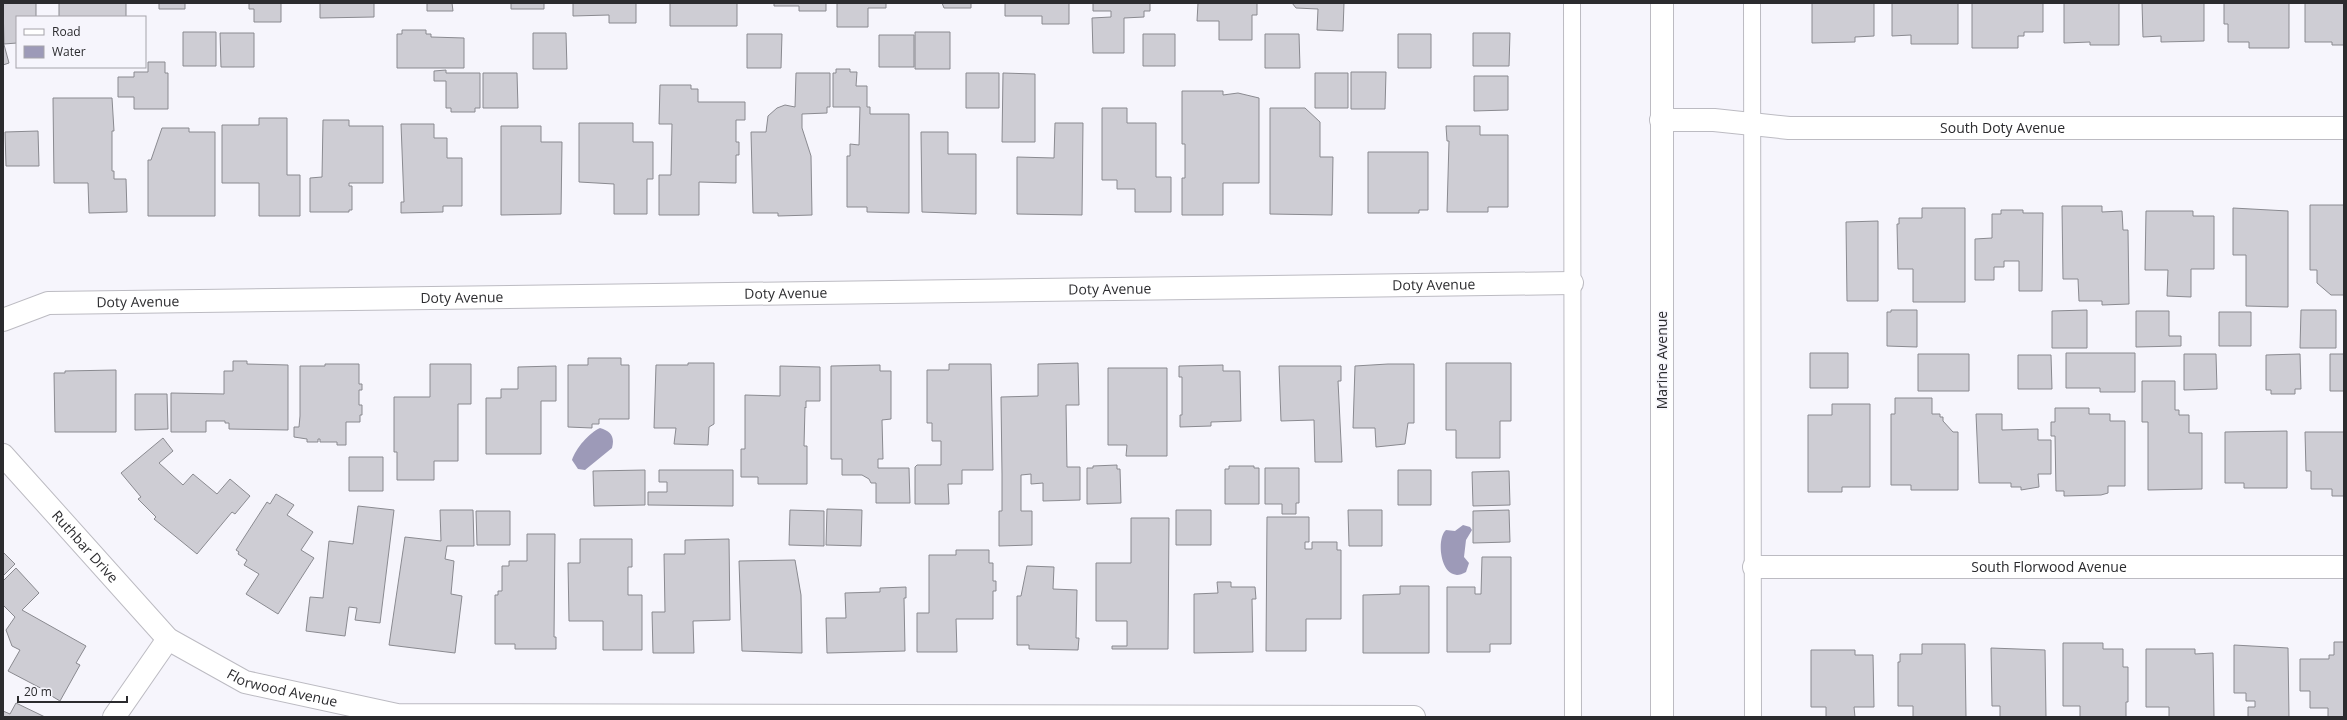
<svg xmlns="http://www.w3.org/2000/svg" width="2347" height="720" font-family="'Open Sans',sans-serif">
	<rect width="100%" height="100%" fill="#f6f5fc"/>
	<path fill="#9d9ab8" d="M600,428C611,431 615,437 612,448L585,470L578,469L572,460C576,448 589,433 600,428Z
		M1463,525L1470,527L1472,530L1466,540L1464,557L1469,563L1466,572C1441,587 1435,539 1446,530L1455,531Z"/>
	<path fill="#cecdd4" stroke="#8a8a90" d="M3,3H36V17H17V43L4,44Z
		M59,3H126V17H59Z
		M159,3H185V9H159Z
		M249,3H281V22H254V9H249Z
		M320,3H374V17L320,18Z
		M427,3H452L453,11H427Z
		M511,3H544V9H511Z
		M573,3H636V23H609V15L573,16Z
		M670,3H737V26H670Z
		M774,3H826V11H799V6H774Z
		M837,3H886V8H868V27H837Z
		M942,3H971V8H944Z
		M1005,3H1069V24H1042V16H1005Z
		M1093,3H1150V11H1144V17L1124,18V53H1093L1092,18L1111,17V11H1093Z
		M1198,3H1257V15H1252V40H1219V21H1197Z
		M1292,3H1344L1343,31L1317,30L1318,9L1296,8Z
		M1812,3H1874V36L1855,37V42L1812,43Z
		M1892,3H1958V44H1911V35L1892,36Z
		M1972,3H2043V32H2024V36H2018V48H1972Z
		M2064,3H2119V45H2090V42L2064,43Z
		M2142,3H2204V41L2161,42V36L2143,37Z
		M2224,3H2289V48H2249V42H2228V24H2224Z
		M2305,3H2344V45H2332V42H2305Z
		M402,30H426V34H431V37L464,38V68H397V34H402Z
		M183,32H216V66H183Z
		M915,32H950V69H915Z
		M220,33H254V67H221Z
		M533,33H566L567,69H533Z
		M1473,33H1510L1509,66H1473Z
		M747,34H782L781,68H747Z
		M1143,34H1175V66H1143Z
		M1265,34H1299L1300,68H1265Z
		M1398,34H1431V68H1398Z
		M879,35H914V67H879Z
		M3,41L9,63L3,65Z
		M148,62H165V73H168V109H134V97H118V77H134V72H148Z
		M836,69H850V72H857L856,86H867V107H870V114H909V213L867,212V207H847V156H850V144L859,145L860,107H833V73H836Z
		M446,70V73H480V108H475V112H451V108H446V81H434V71Z
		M1351,72H1386L1385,109H1351Z
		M483,73H517L518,108H483Z
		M796,73H830V107H827V113L802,114V128L811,156L812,215L778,216V213H753L751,132H766L768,116L777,108L785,105L795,107Z
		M966,73H999V108H966Z
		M1003,73L1035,74V142H1002Z
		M1315,73H1348V108H1315Z
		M1474,76H1508V110L1474,111Z
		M660,85H691V89H698V102H745V120H736V142H739V155H736V183L699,182V215H659V175H671L672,124H659Z
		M1182,91H1223V95L1238,93L1259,98V183H1223V215H1182V178H1185V144H1182Z
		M53,98H112L114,131H112V171H114V179H126L127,212L89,213L88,183H54Z
		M1102,108H1127V123H1156V177H1171V212H1135V189H1117V180H1102Z
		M1270,108H1305L1320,122V157H1333L1332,215L1270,214Z
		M259,118H287V175H300V216H259V183H222V125H259Z
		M323,120H349V126H383V183H349V186H352V210H349V212H310V178L322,177Z
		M579,123H633V142H653V179H647V214H614V184L579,182Z
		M1055,123H1083L1082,215L1017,214V157L1054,158Z
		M401,124H434V138H447V158H462V206H443V212L401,213V202H404Z
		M501,126H541V142H562L561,214L501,215Z
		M1446,126H1480V135H1508V207H1488V212H1447L1449,141H1447Z
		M162,128H189V132H215V216H148V160H151Z
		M38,131L39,166H6L5,132Z
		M921,132H948V154H976V214L922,212Z
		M1368,152H1428V210H1419V213H1368Z
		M2310,205H2344V295H2331L2317,283V270H2310Z
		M2062,206H2102V212L2122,211L2123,230H2128L2129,304L2102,305V301H2079L2078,279H2063Z
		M1922,208H1965V302H1913V269H1898L1897,224H1899V218H1922Z
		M2233,208L2288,211V307L2246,306V255H2233Z
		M2001,210H2023V213H2043L2042,291H2019V261H2004V267H1994V280H1975V239L1992,238V214H2001Z
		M2146,211H2193V216H2214V269H2191V297L2167,296L2168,270H2145Z
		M1878,221V301H1847L1846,222Z
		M1891,310H1917V347L1887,346V312H1891Z
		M2087,310V348H2052V311Z
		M2301,310H2336V348H2300Z
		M2136,311H2169V336H2181V346L2136,347Z
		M2219,312H2251V346H2219Z
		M1810,353H1848V388H1810Z
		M2066,353H2135V392H2100V388H2066Z
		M1918,354H1969V391H1918Z
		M2184,354H2216L2217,389L2184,390Z
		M2300,354L2301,389H2295V394H2271V390H2266V355Z
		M2330,354H2344V391H2330Z
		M2018,355H2051L2052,389H2018Z
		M588,358H621V365H629V419H599V424H592V428L568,427V365H588Z
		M233,361H247V364L288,365V430L229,429V423H225V421H206V432H171V393L224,394V371H233Z
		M688,363H714V424L709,427L708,445L674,444L676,428H654L656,365H688Z
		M1078,363L1079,405H1066L1067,467H1080V500L1043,501V483L1031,484V474L1021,475V511H1032V545L999,546V511H1002V474L1001,397L1038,396V364Z
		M1446,363H1511V421H1500V458H1456V430H1446Z
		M325,364H359V384H362V390H359V405H362V415H360V422H346V445H337V442H320V439H318V442H307V439L294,437V427H299L300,416V366H325Z
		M430,364H471V404H458V461H434V480H397V452H394V397H430Z
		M949,364H991L993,470H962V484H948L949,504H915V467L917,465H941V441H932V423H927V370H949Z
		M1388,364H1414V423H1408L1405,444L1376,447L1375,428H1353L1355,366Z
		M880,365V371H891V419L882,420L883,459H878V468H909L910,503H876V483H871L869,479L862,475H842V459H831V366Z
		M1223,365V371H1240L1241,421L1211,422V426L1180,427V415H1182V377H1179V366Z
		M556,366V401H541V454H486V398H501V389H518V367Z
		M780,366L820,367V401H806V408L805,407L804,446H807V484H758V477H741V449H745V395L780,396Z
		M1279,366H1341V381H1338L1342,462H1315L1314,420L1281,421Z
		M1108,368H1167V456H1126L1127,445H1108Z
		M116,370V432H55L54,373H65V371Z
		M2142,381H2175V410H2179V415H2189V433H2202V489L2148,490V422H2142Z
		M135,394H167L168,429L135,430Z
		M1895,398H1932V414H1940V417H1943V421L1953,432H1958V490H1911V485H1891V414H1895Z
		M1832,404H1870V487H1842V492H1808V415H1832Z
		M2055,408H2089V414H2110V421H2125V486H2108V493L2101,495L2064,496V491H2056L2055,436H2051V422H2055Z
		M1976,414H2002V430L2038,429V440H2051V474H2038L2039,487L2021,490V487H2011V483H1979Z
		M2287,431V488H2244V483H2225V432Z
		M2305,432H2344V496H2332V489H2311V471H2306Z
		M163,438L173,451L159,463L183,485L193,474L217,494L230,479L250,496L235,514L232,512L197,554L154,519L156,517L138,499L141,497L121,473Z
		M349,457H383V491H349Z
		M1117,465V469H1120L1121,503L1087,504V468H1093V466Z
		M1229,466H1254V468H1259V504H1225V469H1229Z
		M1265,468H1299V503H1296V514H1282V504H1265Z
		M645,470V505L594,506L593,471Z
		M659,470H733V506L648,505V492H667V482H659Z
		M1398,470H1431V505H1398Z
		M1509,471L1510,505L1473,506L1472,472Z
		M276,494L294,505L287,515L313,532L301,550L314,558L278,614L246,594L259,574L244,565L247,560L238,554L239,552L236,550L267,502L270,504Z
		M358,506L394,510L380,623L355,620L357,608L349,607L345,636L306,631L310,597L323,598L329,541L353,544Z
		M827,509L862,510L861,546L826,545Z
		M440,510H473L474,546H447L445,559L454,561L451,594L462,596L455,653L389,645L405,537L441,541Z
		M790,510L824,511V546L789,545Z
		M1176,510H1211V545H1176Z
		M1348,510H1382V546H1349Z
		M1509,510L1510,542L1473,543V511Z
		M476,511H510V545H477Z
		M1267,517H1309V542H1305V549H1312V542H1337V550H1341V619H1306V651H1266Z
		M1131,518H1169L1168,649H1112V646H1127V621H1096V563H1131Z
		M527,534H555L554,637H556V649H515V644H495V595H498V591H502V566H509V561H527Z
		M580,539H632V567H628V595H642V650H603V621H569L568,563H580Z
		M729,539L730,620L693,621L694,653H653L652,612H665L664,554H685V540Z
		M956,550H989V563H993V581H996V591H993V619H956L957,652H917V613H929V555H956Z
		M3,552L15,564L3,576Z
		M1482,557H1511V644H1490V652H1447V587H1475V594H1481Z
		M795,560L801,595L802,653L742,651L739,561Z
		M1027,566L1054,567L1053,589L1077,590L1076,638H1079L1078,650L1029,649V645H1017V596H1021Z
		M16,568L39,593L22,610L86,646L76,663L80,665L60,701L50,695V693L8,671L20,650L12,646L6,630L15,617L3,605V581Z
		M1217,582H1231V587H1255L1256,599H1252L1253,652L1194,653V594L1218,593Z
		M1400,586H1429V653H1363V595L1400,594Z
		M906,587V598H904L905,651L827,653L826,618H846L845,593L880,592V588Z
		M2334,642H2344V717H2328V708H2310V691H2300V659H2329V655H2334Z
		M2063,643H2103V649H2123V667H2128V702H2126V717H2080V706H2063Z
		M1922,644H1965L1966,717H1913V706H1898V662H1900V654H1922Z
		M2234,645L2288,648L2289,717H2248V707H2255V701H2246V693H2234Z
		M1991,648L2045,650L2046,717H2000V706H1992Z
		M2146,649H2195V654L2213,653L2214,717H2169V707H2146Z
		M1811,650H1855V655H1873L1874,707H1854L1855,717H1826V707H1811Z
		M16,703L45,717H3V711L10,714Z"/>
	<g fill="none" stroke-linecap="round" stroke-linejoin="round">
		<g stroke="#bcbbc2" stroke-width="18">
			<path id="service" d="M1572,3L1573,717
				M1752,3L1753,717"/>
		</g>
		<g stroke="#bcbbc2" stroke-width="24">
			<g id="minor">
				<path id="s1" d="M1661,120H1714L1789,128H2344"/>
				<path id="s2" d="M3,320L48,303L1572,283"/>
				<path id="s3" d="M3,455L168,639L245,682L397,715L1414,717"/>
				<path id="s4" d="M1754,567H2344"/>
				<path d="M114,717L168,639"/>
			</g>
		</g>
		<g stroke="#bcbbc2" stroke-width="24">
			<path id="secondary" d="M1662,3V717"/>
		</g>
		<use href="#service" stroke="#fff" stroke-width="16"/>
		<use href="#minor" stroke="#fff" stroke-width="22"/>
		<use href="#secondary" stroke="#fff" stroke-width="22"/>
	</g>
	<g text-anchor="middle" stroke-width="3" stroke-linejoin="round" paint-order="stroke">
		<g font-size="14" fill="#2b2b2e" stroke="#f6f5fc">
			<text dy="5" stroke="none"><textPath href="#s1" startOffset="342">South Doty Avenue</textPath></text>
			<text dy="5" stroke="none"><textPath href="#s2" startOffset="1434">Doty Avenue</textPath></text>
			<text dy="5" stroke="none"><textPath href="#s2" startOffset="1110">Doty Avenue</textPath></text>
			<text dy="5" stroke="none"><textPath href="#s2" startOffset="786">Doty Avenue</textPath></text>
			<text dy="5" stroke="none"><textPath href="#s2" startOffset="462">Doty Avenue</textPath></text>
			<text dy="5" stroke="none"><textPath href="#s2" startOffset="138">Doty Avenue</textPath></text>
			<text transform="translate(1662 360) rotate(-90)" y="5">Marine Avenue</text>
			<text dy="5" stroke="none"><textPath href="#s3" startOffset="123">Ruthbar Drive</textPath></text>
			<text dy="5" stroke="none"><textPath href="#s4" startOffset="295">South Florwood Avenue</textPath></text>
			<text dy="5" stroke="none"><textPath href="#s3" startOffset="373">Florwood Avenue</textPath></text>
		</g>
	</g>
	<rect width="2347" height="720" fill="none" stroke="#2b2b2e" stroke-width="8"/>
	<rect x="16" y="16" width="130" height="52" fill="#f6f5fc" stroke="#a5a4aa"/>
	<rect x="24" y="29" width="20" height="6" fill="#ffffff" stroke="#a5a4aa"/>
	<text x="52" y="36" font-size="12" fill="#2b2b2e">Road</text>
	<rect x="24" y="46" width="20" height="12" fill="#9d9ab8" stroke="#a5a4aa"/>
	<text x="52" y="56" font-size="12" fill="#2b2b2e">Water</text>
	<path d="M18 696v6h109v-6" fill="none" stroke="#2b2b2e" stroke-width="2"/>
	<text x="24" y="696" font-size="12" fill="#2b2b2e" stroke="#f6f5fc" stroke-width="3" paint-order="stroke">20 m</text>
</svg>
